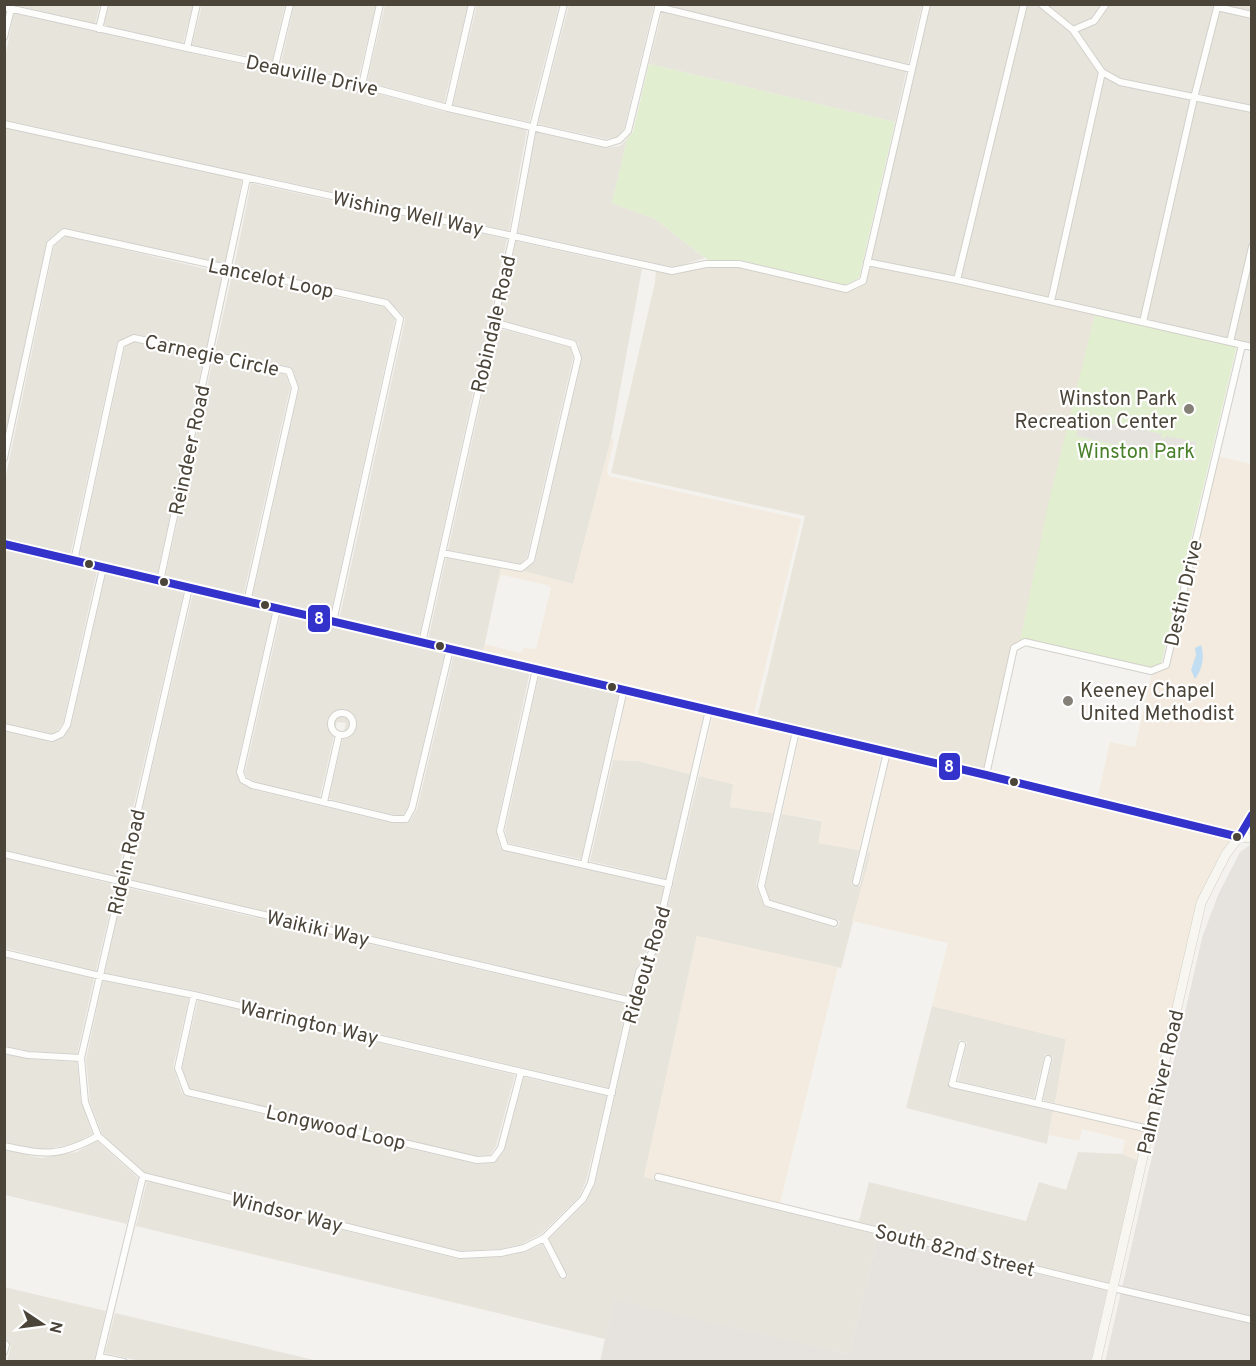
<svg xmlns="http://www.w3.org/2000/svg" width="1256" height="1366" font-family="Overpass,sans-serif">
	<rect width="100%" height="100%" fill="#f4f2ee"/>
	<path fill="#e7e4dc" d="M16,5L100,4V5L95,24Z
		M109,5H193L183,43L104,26Z
		M202,5H285L272,61L192,45Z
		M294,5H376L358,80L281,63Z
		M385,5H468L444,103L367,82Z
		M477,5H559L529,122L453,105Z
		M569,5H654L624,129L617,137L606,139L538,124Z
		M665,5L922,4V5L908,64Z
		M930,5H1251V345L1107,311L870,261Z
		M662,12L906,72L895,122L649,64Z
		M14,13L190,53L361,89L442,111L527,129L509,231L5,120V58Z
		M5,128L242,180L225,265L65,228L61,229L47,241L5,437Z
		M536,132L605,148L620,146L627,139L612,203L655,219L705,258L675,267L663,265L518,233Z
		M251,183L507,239L419,638L339,620L405,320L404,316L387,299L234,267Z
		M66,236L223,273L206,349L135,334L117,343L70,556L5,540V480L54,246Z
		M516,241L642,269L611,439L573,584L523,571L535,561L582,359L578,343L574,340L498,320Z
		M232,275L384,307L395,320L330,617L252,599L299,389L293,370L290,367L215,351Z
		M497,328L570,347L573,358L527,557L520,564L448,550Z
		M134,342L204,357L157,576L79,558L125,346Z
		M213,359L286,375L290,388L243,597L165,578Z
		M5,549L97,571L63,723L57,731L51,734L5,723Z
		M446,558L501,568L483,652L428,640Z
		M106,573L184,591L117,877L4,850L5,731L51,742L63,737L71,726Z
		M193,593L272,612L236,771L241,783L251,789L392,823H407L410,821L417,809L454,654L530,671L496,830L500,847L504,850L664,887L648,949L635,971L629,996L126,879Z
		M281,614L445,652L408,807L403,815H394L329,799L346,723L337,722L320,797L254,781L247,777L245,772Z
		M539,674L619,692L581,859L508,843L505,831Z
		M613,760L638,761L690,774L666,879L590,861Z
		M699,776L733,784L730,807L773,813L756,885L763,904L766,907L837,928L840,921L770,900L765,886L782,814L822,821L819,843L859,850L851,885L860,886L868,852H871L841,968L697,936L644,1177L878,1235L849,1354L614,1301L605,1339L136,1226L147,1181L458,1259L502,1257L525,1252L542,1244L561,1280L568,1277L549,1239L586,1202L595,1184L643,974L657,952Z
		M5,858L116,885L96,971L5,948Z
		M124,887L627,1004L609,1088L191,990L105,973Z
		M5,957L94,979L77,1054L29,1051L5,1046Z
		M103,981L189,998L173,1067L182,1093L186,1096L476,1164L494,1163L504,1151L524,1077L607,1096L586,1181L579,1197L541,1234L522,1244L500,1249L460,1251L145,1173L102,1134L90,1102L86,1059Z
		M198,1000L515,1075L496,1146L490,1155L477,1156L190,1089L182,1068Z
		M932,1006L1066,1039L1055,1103L1043,1100L1053,1057L1045,1054L1034,1098L958,1081L967,1042L959,1040L948,1082L952,1088L1053,1111L1047,1144L906,1108Z
		M5,1054L28,1059L77,1062L81,1102L92,1134L74,1144L40,1150L5,1142Z
		M97,1141L138,1178L127,1224L5,1195V1150L41,1158L77,1152Z
		M1078,1152L1122,1154L1137,1160L1109,1283L834,1216L859,1221L869,1182L1026,1221L1039,1182L1066,1190Z
		M4,1287L106,1311L94,1361H7L11,1346L5,1337Z
		M115,1313L314,1360L318,1361L144,1362L105,1353Z"/>
	<path fill="#f3ebdf" d="M611,439H614L607,472L609,476L801,519L753,717L483,652L485,644L519,653L522,652L524,648L536,649L551,588L547,585L503,575L500,578L496,592L501,568L523,571L573,584Z
		M1217,456L1251,464V810L1238,834L1097,800L1110,742L1135,747L1152,673L1168,666Z
		M627,694L704,713L690,774L638,761L613,760Z
		M713,715L791,734L773,813L730,807L733,784L699,776Z
		M800,736L881,755L859,850L818,843L822,820L782,814Z
		M890,757L1232,839L1221,852L1197,902L1145,1124L1055,1103L1066,1039L932,1006L948,943L852,921L871,853L868,852Z
		M697,936L838,967L780,1203L655,1173L653,1179L644,1177Z
		M1053,1111L1144,1132L1137,1160L1122,1154L1125,1140L1082,1129L1079,1141L1049,1135Z"/>
	<path fill="#e6e2de" d="M1250,845L1251,1361L1105,1362L1202,938L1218,895L1240,852Z
		M878,1235L1107,1291L1091,1361H600L614,1300L849,1354Z"/>
	<path fill="#eae5da" d="M867,262L1096,312L1025,642L1014,648L986,775L756,722L805,516L611,473L655,282L656,268L672,271L706,264H739L846,289L863,281Z"/>
	<path fill="#e1eecf" d="M649,64L895,122L859,278L845,285L740,260H708L655,219L612,203L627,139L633,132Z
		M1096,310L1237,345L1160,669L1020,642L1048,505Z"/>
	<path fill="#e6e3df" d="M1081,417L1121,426V429L1124,430L1125,426L1162,434L1161,438L1165,439L1166,436L1197,442L1192,462L1162,455V451L1159,450L1157,455L1121,446V442L1118,441L1117,445L1076,436Z"/>
	<path fill="#c0ddf1" d="M1201,645C1205,657 1202,670 1195,679L1191,670L1196,655L1195,648Z"/>
	<g fill="none" stroke-linecap="round" stroke-linejoin="round">
		<g stroke="#d2d0cb" stroke-width="8">
			<path id="street" d="M1041,4L1073,30L1102,72L1120,82L1252,109
				M4,7L187,48L362,85L448,108L606,144L619,140L628,131L659,4
				M658,7L911,69
				M1217,7L1252,15
				M99,29L105,4
				M1073,30L1094,21L1106,4
				M4,37L12,5
				M187,48L197,4
				M275,66L290,4
				M362,85L380,4
				M448,108L472,4
				M4,124L672,271L706,264H739L846,289L863,281L927,4
				M867,262L957,280L1252,347
				M957,280L1024,4
				M1051,301L1102,72
				M1143,322L1194,98L1218,4
				M1230,342L1252,247
				M4,458L50,244L64,232L386,303L400,319L333,622
				M442,553L521,568L531,560L578,358L573,344L493,322
				M74,561L121,344L134,338L289,371L295,388L247,602
				M160,581L247,178
				M189,588L81,1058L85,1102L98,1136L143,1176L460,1255L501,1253L524,1248L544,1238L583,1199L591,1183L639,972L653,951L709,710
				M277,609L240,772L243,780L252,785L393,819H406L412,808L450,649
				M422,643L513,236L533,127L564,4
				M536,669L500,831L505,847L669,884
				M331 724a11 11 0 1 1 22 0a11 11 0 1 1-22 0Z
				M4,727L52,738L61,734L67,725L103,568
				M796,731L761,886L767,903L834,923
				M986,775L1014,648L1025,642L1151,671L1166,665L1242,345
				M324,802L339,735
				M4,854L632,1001
				M584,864L624,689
				M856,882L887,752
				M4,953L100,976L194,995L612,1093
				M194,995L178,1068L187,1092L477,1160L493,1159L501,1148L521,1072
				M962,1045L952,1084L1149,1129
				M4,1050L28,1055L81,1058
				M1038,1103L1048,1059
				M4,1146C45,1155 60,1157 98,1136
				M658,1177L1113,1288L1252,1320
				M544,1238L563,1275
				M4,1343L6,1345L4,1352
				M100,1357L124,1362
				M98,1362L143,1176"/>
		</g>
		<g stroke="#d3cfc5" stroke-width="10">
			<path id="secondary" d="M4,544L986,775L1239,837L1252,838
				M1096,1362L1201,903L1226,854L1239,837L1252,814"/>
		</g>
		<use href="#street" stroke="#fdfdfc" stroke-width="6"/>
		<use href="#secondary" stroke="#f7f6f1" stroke-width="9"/>
		<g stroke="#fff" stroke-width="12">
			<path id="bus-1" d="M4,544L986,775L1239,837L1252,815"/>
		</g>
		<use href="#bus-1" stroke="#33c" stroke-width="8"/>
	</g>
	<g fill="#868178" stroke="#fff" stroke-width="2">
		<circle cx="1189" cy="409" r="6"/>
		<circle cx="1068" cy="701" r="6"/>
	</g>
	<g fill="#4b4439" stroke="#fff" stroke-width="2">
		<circle cx="89" cy="564" r="5"/>
		<circle cx="164" cy="582" r="5"/>
		<circle cx="265" cy="605" r="5"/>
		<circle cx="440" cy="646" r="5"/>
		<circle cx="612" cy="687" r="5"/>
		<circle cx="1014" cy="782" r="5"/>
		<circle cx="1237" cy="837" r="5"/>
	</g>
	<g text-anchor="middle" stroke-width="4.5" stroke-linejoin="round" paint-order="stroke">
		<g font-size="20" fill="#4b4439" stroke="#fff">
			<text transform="translate(312 75) rotate(12)" y="7">Deauville Drive</text>
			<text transform="translate(408 213) rotate(12)" y="7">Wishing Well Way</text>
			<text transform="translate(271 278) rotate(12)" y="7">Lancelot Loop</text>
			<text transform="translate(493 324) rotate(-77)" y="7">Robindale Road</text>
			<text transform="translate(212 355) rotate(12)" y="7">Carnegie Circle</text>
			<text transform="translate(189 450) rotate(-78)" y="7">Reindeer Road</text>
			<text transform="translate(1183 593) rotate(-77)" y="7">Destin Drive</text>
			<text transform="translate(126 862) rotate(-77)" y="7">Ridein Road</text>
			<text transform="translate(318 928) rotate(13)" y="7">Waikiki Way</text>
			<text transform="translate(646 965) rotate(-73)" y="7">Rideout Road</text>
			<text transform="translate(309 1022) rotate(13)" y="7">Warrington Way</text>
			<text transform="translate(1160 1082) rotate(-77)" y="7">Palm River Road</text>
			<text transform="translate(336 1127) rotate(13)" y="7">Longwood Loop</text>
			<text transform="translate(287 1212) rotate(14)" y="7">Windsor Way</text>
			<text transform="translate(955 1250) rotate(14)" y="7">South 82nd Street</text>
		</g>
		<g font-size="20" fill="#4b4439" stroke="#fff" text-anchor="end">
			<text x="1177" y="405">Winston Park<tspan x="1177" dy="23">Recreation Center</tspan></text>
			<text x="1080" y="697" text-anchor="start">Keeney Chapel<tspan x="1080" dy="23">United Methodist</tspan></text>
		</g>
		<g font-size="20" fill="#4a7f2a" stroke="#fff">
			<text x="1136" y="458">Winston Park</text>
		</g>
	</g>
	<g stroke="#fff" stroke-width="2">
		<rect x="307" y="604" width="24" height="29" rx="6" fill="#33c"/>
		<rect x="938" y="752" width="23" height="29" rx="6" fill="#33c"/>
	</g>
	<g font-size="16" text-anchor="middle" font-weight="bold" fill="#fff">
		<text x="319" y="624">8</text>
		<text x="949" y="772">8</text>
	</g>
	<rect width="1256" height="1366" fill="none" stroke="#4b4439" stroke-width="12"/>
	<g transform="translate(42 1324) rotate(103)" stroke="#ffffff" stroke-width="4.5" paint-order="stroke">
	<path d="M0-4.5L10 22L0 15L-10 22Z" fill="#4b4439"/>
	<text y="-9" font-size="16" font-weight="bold" text-anchor="middle" fill="#4b4439">N</text>
	</g>
</svg>
